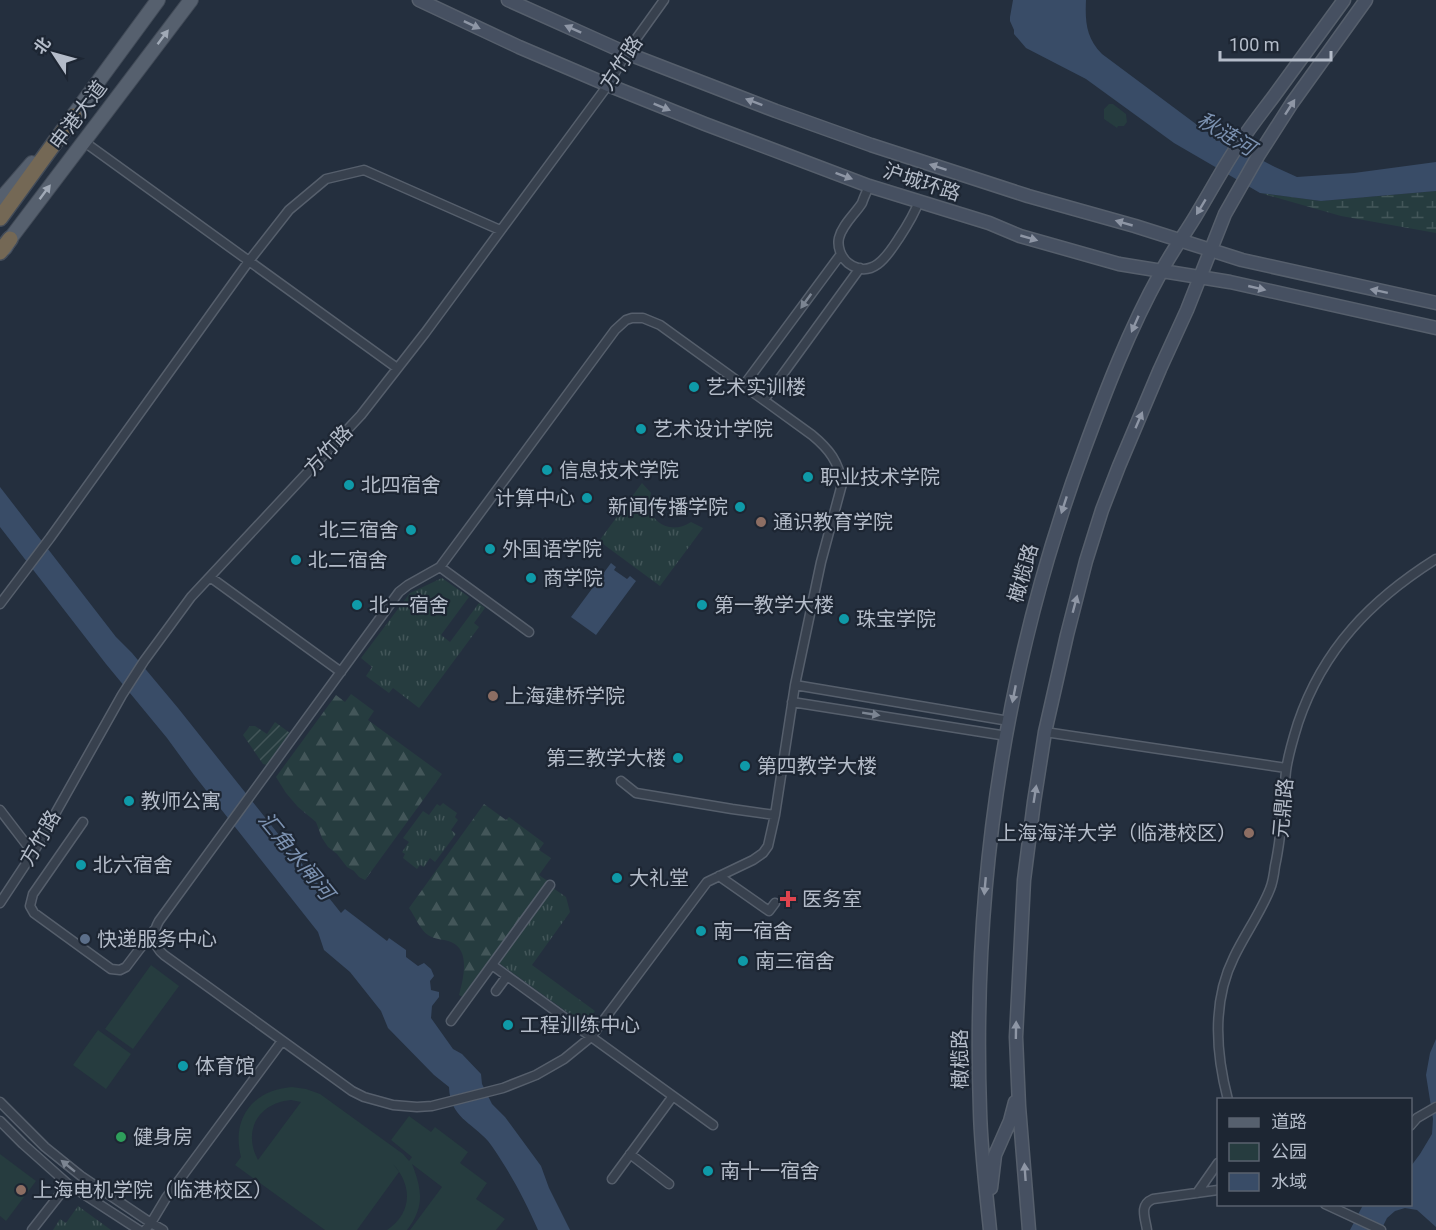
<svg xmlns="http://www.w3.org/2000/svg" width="1436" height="1230" font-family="Roboto,'Noto Sans SC',sans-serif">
	<defs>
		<pattern id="grass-tufts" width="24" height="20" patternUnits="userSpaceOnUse" patternTransform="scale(1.5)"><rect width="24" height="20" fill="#263c3f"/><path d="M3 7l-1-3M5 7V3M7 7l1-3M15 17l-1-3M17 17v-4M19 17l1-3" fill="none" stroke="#435659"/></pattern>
		<pattern id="forest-firs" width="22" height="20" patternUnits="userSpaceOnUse" patternTransform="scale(1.5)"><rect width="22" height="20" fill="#263c3f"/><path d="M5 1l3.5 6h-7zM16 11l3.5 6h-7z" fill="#435659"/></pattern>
		<pattern id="wetland-marsh" width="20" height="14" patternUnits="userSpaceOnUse" patternTransform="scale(1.5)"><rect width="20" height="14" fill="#263c3f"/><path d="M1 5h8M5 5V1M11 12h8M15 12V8" fill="none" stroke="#435659"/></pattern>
		<pattern id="garden-furrows" width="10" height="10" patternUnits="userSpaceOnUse" patternTransform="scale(1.5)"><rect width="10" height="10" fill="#263c3f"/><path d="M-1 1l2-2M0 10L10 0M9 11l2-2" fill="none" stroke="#435659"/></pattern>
	</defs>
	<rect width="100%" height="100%" fill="#242f3e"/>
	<path fill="url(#grass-tufts)" d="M642,483L651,493C643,519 668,537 691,522L703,528L660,586L599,541Z
		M442,578L469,597L441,635L450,642L479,603L485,608L474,623L479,627L419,708L393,688L389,693L366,676L372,667L361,658L410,593Z
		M443,803L457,813L455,817L458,820L451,830L456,834L435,862L430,858L424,867L420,865L417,869L403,858L405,854L402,852L409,842L403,838L423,811L429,815L437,804L440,806Z
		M553,888L566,897L570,912L532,965L595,1011L585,1025L499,963Z
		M78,1206L111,1230H53L60,1219L66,1223Z"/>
	<path fill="url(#forest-firs)" d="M351,694L374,711L368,720L442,774L365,880L359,877L354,871L347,867L337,854L328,847L322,838L316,822L298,807L286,793L276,777L336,695L345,702Z
		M484,804L506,820L509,817L544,843L539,850L551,858L539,875L549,882L464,998L459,995C463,980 471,950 451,942C444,939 435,940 428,935C420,930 415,916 409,908Z"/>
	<path fill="url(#wetland-marsh)" d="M1436,191V233L1341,216L1260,193L1321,201Z"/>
	<path fill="#263c3f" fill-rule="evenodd" d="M1109,104H1113L1126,114L1127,122L1124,126H1118L1117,128L1104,119V109Z
		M151,965L179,986L133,1049L105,1029Z
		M98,1030L131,1054L106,1089L73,1065Z
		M292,1087L306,1089L320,1094L403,1154L409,1161L412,1157L391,1140L409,1116L431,1132L435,1127L468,1152L460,1163L487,1183L476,1199L505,1219L496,1230H410L442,1187L412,1164C422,1190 425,1206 407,1230H387C412,1213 413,1186 393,1164L399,1172L357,1230H325L235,1165L241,1157C231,1118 253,1090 292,1087ZM291,1100L301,1102L258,1160C242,1130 259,1103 291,1100Z
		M0,1154L36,1181L6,1221L0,1216Z"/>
	<path fill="url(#garden-furrows)" d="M275,722L290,733L267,765L263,764L243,735L250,726H255L267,734Z"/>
	<path fill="#394c67" d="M1013,0H1086C1085,21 1086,38 1102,54L1204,130L1275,167L1297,177L1354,173L1436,162V191L1321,201L1260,193L1174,143L1086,79L1026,48L1014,34V30L1010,21V17Z
		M0,487L116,637L132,653L178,708L341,913L345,909L387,941L389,938L406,950V957L418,966L424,963L431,969L434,976L430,981L431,990L439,992V997L432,1006L431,1018L453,1049L462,1054L481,1074L482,1084L492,1104L505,1117L541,1166L549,1188L570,1230H538C527,1205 516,1183 501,1160C497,1154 493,1147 488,1141C471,1122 450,1117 449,1087L434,1075L388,1028L381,1011L350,972L324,950L318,932L194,775L167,738L106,664L0,527Z
		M611,563L616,567L614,570L627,579L630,576L636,581L596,635L571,617Z
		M1436,1039V1227L1417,1210L1405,1208L1395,1211L1387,1218L1381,1230H1350L1363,1205L1410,1204L1411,1166L1420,1154L1432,1134L1433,1119L1426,1075L1430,1053Z"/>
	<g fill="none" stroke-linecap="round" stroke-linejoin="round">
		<g stroke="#565f6c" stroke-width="11">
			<path id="minor" d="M83,141L397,368
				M869,186C867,191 864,197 862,203C855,214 842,225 839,238C837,247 841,257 848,263C872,281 888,255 899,238C907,226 914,215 919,201
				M632,318H643L660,325L812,435C829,449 839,462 842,484L821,562L795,685L775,815L768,846L763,853L753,860L707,882L591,1037L564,1059L536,1075L503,1088L432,1106L417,1107L393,1105L364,1097L352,1091L164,955C153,946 152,933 159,921L399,592L408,585L440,567L615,330L626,320Z
				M744,385L841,254
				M764,400L860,268
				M440,567L529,632
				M210,577L341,672
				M0,604L50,538L249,261L289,210L326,179L364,170L500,230
				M795,685L1009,721
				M792,702L1007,736
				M1045,732L1286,768
				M621,781L636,793L732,809L775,815
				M0,810L33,853
				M83,822L33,894L30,906L34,913L111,969L120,970L126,967L154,930
				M719,876L769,911L775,903
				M0,903L33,853L122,695L144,661L191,597L361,415L425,333L608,85L626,53L664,0
				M492,965L713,1125
				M496,991L507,976
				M451,1021L550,885
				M1228,1100C1216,1054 1212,1001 1234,957C1245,934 1261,912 1270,889C1273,882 1274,874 1275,866C1282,835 1283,803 1286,771C1288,755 1293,739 1298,723C1323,649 1371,600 1436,559
				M0,1102L45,1147L81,1176L151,1223L163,1230
				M0,1121L23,1144L68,1184L139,1230
				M1410,1126L1417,1118L1436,1107
				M630,1154L669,1184
				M612,1179L673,1096
				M1197,1193L1218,1163
				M1325,1204L1381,1230
				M32,1230L68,1184
				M145,1230L151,1223L166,1198L282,1041
				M1147,1230C1145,1217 1139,1205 1153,1199L1218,1190"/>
		</g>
		<g stroke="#565f6c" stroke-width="15">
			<path id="secondary" d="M419,0L519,47L608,85L705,124L869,186L989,223L1020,236L1119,264L1230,282L1436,328
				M508,0L626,53L776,111L871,145L1028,196L1135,226L1242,260L1436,303
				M991,1188L995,1155L1010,1121L1015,1102
				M990,1230C986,1190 981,1151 980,1111C972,884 1005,663 1084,450C1106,390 1129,330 1160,274C1171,252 1186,233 1198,212C1212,189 1224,166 1239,144C1250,127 1262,112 1274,96C1297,64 1321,32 1344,0
				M1029,1230L1019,1106L1016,1037L1024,880L1034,802L1045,732L1067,635L1086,561L1102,510L1119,466L1160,369L1187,310L1225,214L1258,156L1292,103L1366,0"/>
		</g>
		<g stroke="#414a57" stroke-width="16">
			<path id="primary" d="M67,124L158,0
				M0,200L32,163
				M5,248L10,239L191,0"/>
		</g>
		<g stroke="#434c59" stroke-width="18">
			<path id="motorway" d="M0,218L74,116
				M0,252L10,239"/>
		</g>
		<use href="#minor" stroke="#38414e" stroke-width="8"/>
		<use href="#secondary" stroke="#465061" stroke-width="12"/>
		<use href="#primary" stroke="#56606e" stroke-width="14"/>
		<use href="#motorway" stroke="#746855" stroke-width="15"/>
	</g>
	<defs><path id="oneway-solid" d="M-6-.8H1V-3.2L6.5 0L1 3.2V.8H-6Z" transform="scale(1.5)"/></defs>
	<g fill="#8e96a5">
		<use href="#oneway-solid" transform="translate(472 25) rotate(25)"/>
		<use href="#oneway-solid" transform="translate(573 29) rotate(-156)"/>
		<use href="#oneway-solid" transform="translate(754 102) rotate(-159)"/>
		<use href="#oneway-solid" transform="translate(662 107) rotate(22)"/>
		<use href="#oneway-solid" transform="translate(1290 107) rotate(-57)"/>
		<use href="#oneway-solid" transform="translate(938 167) rotate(-162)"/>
		<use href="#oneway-solid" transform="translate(844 176) rotate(20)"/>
		<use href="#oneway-solid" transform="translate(1201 207) rotate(121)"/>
		<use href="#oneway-solid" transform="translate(1124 223) rotate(-164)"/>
		<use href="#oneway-solid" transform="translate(1029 238) rotate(16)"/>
		<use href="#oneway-solid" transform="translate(1257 288) rotate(13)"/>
		<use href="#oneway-solid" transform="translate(1379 291) rotate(-168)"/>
		<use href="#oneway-solid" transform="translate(1135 324) rotate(114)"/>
		<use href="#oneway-solid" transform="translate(1139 420) rotate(-67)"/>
		<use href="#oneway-solid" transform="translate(1064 505) rotate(108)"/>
		<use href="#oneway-solid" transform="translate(1075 604) rotate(-75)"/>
		<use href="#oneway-solid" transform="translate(1014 694) rotate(101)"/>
		<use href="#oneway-solid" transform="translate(1035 794) rotate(-81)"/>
		<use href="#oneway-solid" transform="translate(985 886) rotate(95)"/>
		<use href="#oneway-solid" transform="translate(1016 1030) rotate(-89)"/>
		<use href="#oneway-solid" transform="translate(1025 1172) rotate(-94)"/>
	</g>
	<g fill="#a1aab7">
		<use href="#oneway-solid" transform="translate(163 37) rotate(-53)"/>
		<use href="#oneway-solid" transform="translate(45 192) rotate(-53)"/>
	</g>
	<g fill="#7c8592">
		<use href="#oneway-solid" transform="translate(806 301) rotate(126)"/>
		<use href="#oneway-solid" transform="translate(871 714) rotate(9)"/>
		<use href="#oneway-solid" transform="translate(68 1166) rotate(-141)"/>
	</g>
	<g fill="#0f9aa8" stroke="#1d2633" stroke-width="2">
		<circle cx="694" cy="387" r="6"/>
		<circle cx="641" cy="429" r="6"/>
		<circle cx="547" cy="470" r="6"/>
		<circle cx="808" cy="477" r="6"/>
		<circle cx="349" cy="485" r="6"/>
		<circle cx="587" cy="498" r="6"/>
		<circle cx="740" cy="507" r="6"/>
		<circle cx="411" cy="530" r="6"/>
		<circle cx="490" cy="549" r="6"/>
		<circle cx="296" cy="560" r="6"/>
		<circle cx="531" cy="578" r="6"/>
		<circle cx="357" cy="605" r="6"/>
		<circle cx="702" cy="605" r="6"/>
		<circle cx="844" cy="619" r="6"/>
		<circle cx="678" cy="758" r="6"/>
		<circle cx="745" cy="766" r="6"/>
		<circle cx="129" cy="801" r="6"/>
		<circle cx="81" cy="865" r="6"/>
		<circle cx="617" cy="878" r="6"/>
		<circle cx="701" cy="931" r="6"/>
		<circle cx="743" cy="961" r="6"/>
		<circle cx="508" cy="1025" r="6"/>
		<circle cx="183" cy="1066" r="6"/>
		<circle cx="708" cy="1171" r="6"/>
	</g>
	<g fill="#8d6e63" stroke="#1d2633" stroke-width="2">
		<circle cx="761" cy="522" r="6"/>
		<circle cx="493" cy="696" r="6"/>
		<circle cx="1249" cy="833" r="6"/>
		<circle cx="21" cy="1190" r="6"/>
	</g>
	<path fill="#e0444e" stroke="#1d2633" stroke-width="2" d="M785 890h6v6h6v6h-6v6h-6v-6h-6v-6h6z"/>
	<circle fill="#5c6f8a" stroke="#1d2633" stroke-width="2" cx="85" cy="939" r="6"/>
	<circle fill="#2e9e5b" stroke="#1d2633" stroke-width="2" cx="121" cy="1137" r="6"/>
	<g text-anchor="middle" stroke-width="4.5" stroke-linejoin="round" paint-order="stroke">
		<g font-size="20" fill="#b4bcc9" stroke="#1d2633">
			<text transform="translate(621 63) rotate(-57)" y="7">方竹路</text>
			<text transform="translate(78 115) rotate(-53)" y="7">申港大道</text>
			<text transform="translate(922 182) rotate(18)" y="7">沪城环路</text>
			<text transform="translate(328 450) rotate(-47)" y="7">方竹路</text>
			<text transform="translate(1023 573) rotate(-74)" y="7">橄榄路</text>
			<text transform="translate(1283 808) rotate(-85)" y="7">元鼎路</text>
			<text transform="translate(40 838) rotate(-60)" y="7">方竹路</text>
			<text transform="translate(960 1059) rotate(-90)" y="7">橄榄路</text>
		</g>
		<g font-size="20" fill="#b4bcc9" stroke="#1d2633" text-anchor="start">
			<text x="706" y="394">艺术实训楼</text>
			<text x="653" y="436">艺术设计学院</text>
			<text x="559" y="477">信息技术学院</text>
			<text x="820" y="484">职业技术学院</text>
			<text x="361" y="492">北四宿舍</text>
			<text x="575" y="505" text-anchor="end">计算中心</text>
			<text x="728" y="514" text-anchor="end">新闻传播学院</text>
			<text x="773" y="529">通识教育学院</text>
			<text x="399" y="537" text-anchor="end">北三宿舍</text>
			<text x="502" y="556">外国语学院</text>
			<text x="308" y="567">北二宿舍</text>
			<text x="543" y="585">商学院</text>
			<text x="369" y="612">北一宿舍</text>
			<text x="714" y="612">第一教学大楼</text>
			<text x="856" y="626">珠宝学院</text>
			<text x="505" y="703">上海建桥学院</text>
			<text x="666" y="765" text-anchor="end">第三教学大楼</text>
			<text x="757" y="773">第四教学大楼</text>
			<text x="141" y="808">教师公寓</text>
			<text x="1237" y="840" text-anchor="end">上海海洋大学（临港校区）</text>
			<text x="93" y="872">北六宿舍</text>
			<text x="629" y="885">大礼堂</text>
			<text x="802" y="906">医务室</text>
			<text x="713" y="938">南一宿舍</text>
			<text x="97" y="946">快递服务中心</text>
			<text x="755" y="968">南三宿舍</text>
			<text x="520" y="1032">工程训练中心</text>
			<text x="195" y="1073">体育馆</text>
			<text x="133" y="1144">健身房</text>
			<text x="720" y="1178">南十一宿舍</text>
			<text x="33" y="1197">上海电机学院（临港校区）</text>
		</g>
		<g font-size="21" font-style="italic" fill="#7c92b1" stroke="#1d2633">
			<text transform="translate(1226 134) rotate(31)" y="7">秋涟河</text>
			<text transform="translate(296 856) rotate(51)" y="7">汇角水闸河</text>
		</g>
	</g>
	<rect x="1217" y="1098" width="195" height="108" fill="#1d2633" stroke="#59626f" stroke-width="1.5"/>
	<rect x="1229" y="1118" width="30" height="9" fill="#56606e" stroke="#59626f" stroke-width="1.5"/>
	<text x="1271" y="1128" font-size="18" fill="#b4bcc9">道路</text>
	<rect x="1229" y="1143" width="30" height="18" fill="#263c3f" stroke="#59626f" stroke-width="1.5"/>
	<text x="1271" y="1158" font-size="18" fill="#b4bcc9">公园</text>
	<rect x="1229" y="1173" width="30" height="18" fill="#394c67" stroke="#59626f" stroke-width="1.5"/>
	<text x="1271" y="1188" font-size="18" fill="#b4bcc9">水域</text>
	<g transform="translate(54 54) rotate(306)" stroke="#1d2633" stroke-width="4.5" paint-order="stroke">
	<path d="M0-4.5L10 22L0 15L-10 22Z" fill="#b4bcc9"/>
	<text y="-9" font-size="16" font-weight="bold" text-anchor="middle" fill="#b4bcc9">北</text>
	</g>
	<path d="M1220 51v9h111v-9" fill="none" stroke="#b4bcc9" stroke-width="3"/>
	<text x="1229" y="51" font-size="18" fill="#b4bcc9" stroke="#1d2633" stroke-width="4.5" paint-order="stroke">100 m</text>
</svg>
